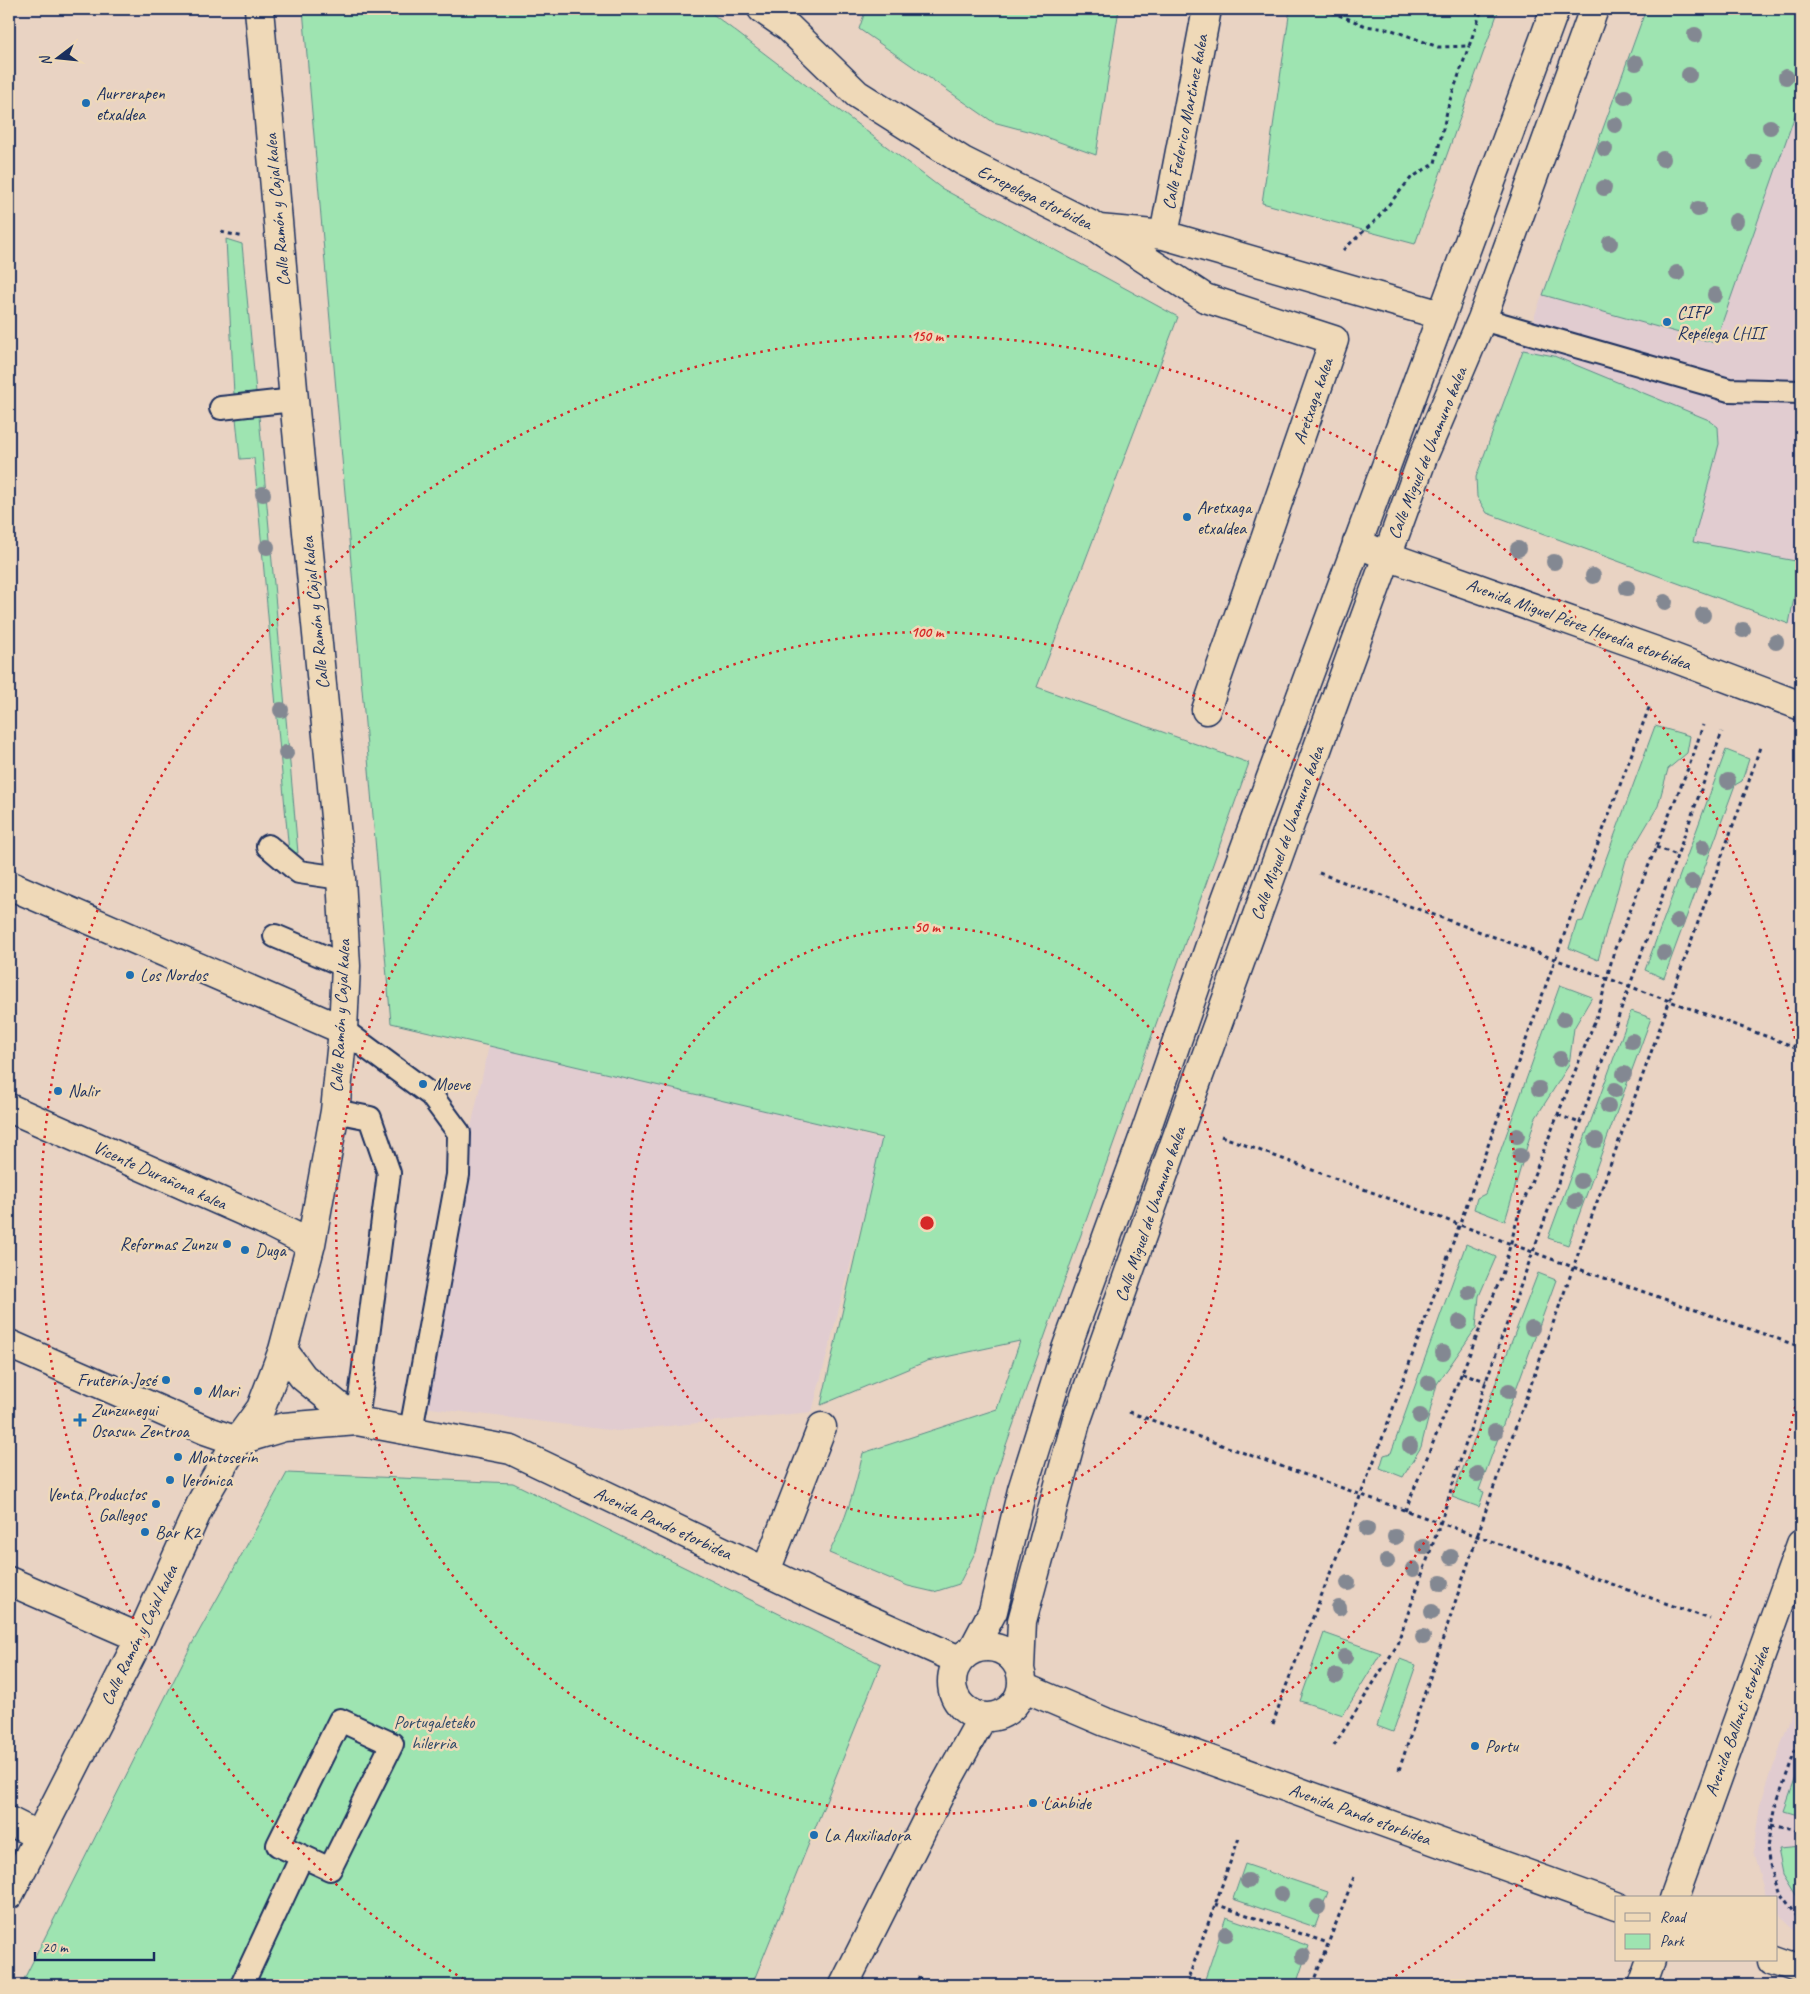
<svg xmlns="http://www.w3.org/2000/svg" width="1810" height="1994" font-family="Caveat,sans-serif">
	<rect width="100%" height="100%" fill="#e9d3c3"/>
	<filter id="ink" filterUnits="userSpaceOnUse"><feTurbulence type="fractalNoise" baseFrequency=".02" numOctaves="2"/><feDisplacementMap in="SourceGraphic" scale="10" xChannelSelector="R" yChannelSelector="G"/><feConvolveMatrix kernelMatrix="1 2 1 2 8 2 1 2 1" color-interpolation-filters="sRGB"/></filter>
	<g filter="url(#ink)">
		<path fill="#e1ccd0" d="M1646,9H1801V628L1487,513L1477,497L1476,477Z
			M490,1041L883,1140L812,1412L617,1431L422,1407L463,1221L470,1132Z
			M1801,1687V1937L1783,1920L1776,1910V1898H1768L1765,1892L1753,1852L1760,1805Z"/>
		<path fill="#9ee4b1" stroke="#5c8a88" d="M303,9H701L710,12L941,188L1178,317L1037,687L1249,763L995,1476L976,1551L959,1584L934,1592L908,1586L829,1553C846,1520 855,1489 863,1453L997,1409L1020,1341L927,1361L821,1405L882,1138L391,1023Z
			M866,9H1119L1096,155L1031,132L993,122L859,29Z
			M1290,9H1499L1415,244L1262,203Z
			M1646,9H1801V98L1715,343L1543,295Z
			M226,239L242,244L256,392L234,394Z
			M1523,350L1554,356L1709,420L1718,427L1719,444L1693,542L1801,562L1789,624L1487,513L1477,497L1476,477Z
			M259,416L298,853H289L254,458L240,459L236,418Z
			M1655,726L1690,736L1687,753L1668,769L1658,806L1626,860L1598,960L1569,948L1577,922L1583,921Z
			M1726,750L1749,759L1742,781L1735,785L1664,978L1645,970Z
			M1560,985L1592,997L1574,1028L1569,1065L1535,1119L1505,1221L1474,1209L1477,1198L1485,1194Z
			M1631,1011L1651,1018L1568,1245L1548,1238Z
			M1466,1244L1496,1257L1479,1296L1476,1328L1437,1384L1421,1447L1403,1477L1380,1468L1384,1455L1391,1453Z
			M1538,1273L1556,1280L1479,1490L1484,1492L1479,1507L1452,1497Z
			M287,1473L513,1483L881,1664L752,1985H21L192,1644Z
			M1324,1633L1381,1653L1343,1715L1300,1701Z
			M1400,1659L1416,1665L1393,1732L1377,1726Z
			M1801,1763V1816L1784,1811Z
			M1801,1847V1903L1783,1874L1778,1849Z
			M1245,1864L1328,1892L1315,1927L1233,1899Z
			M1226,1917L1309,1946L1296,1985H1203Z"/>
		<g fill="none" stroke-linecap="round" stroke-linejoin="round">
			<g stroke="#1b2f5e" stroke-width="26">
				<path id="service" d="M1482,319L1729,390L1801,392
					M221,408L294,400
					M268,846L299,872L341,878
					M275,936L346,966
					M343,1030L431,1095L459,1133L458,1175L411,1430
					M335,1111L370,1118L389,1173L357,1421
					M340,1720L392,1744L330,1869L278,1845Z
					M242,1985L302,1856"/>
			</g>
			<g stroke="#1b2f5e" stroke-width="31">
				<path id="minor" d="M762,9L788,27L857,94L963,161L1099,229L1164,235L1441,315
					M1102,231L1205,298L1334,340L1206,710
					M1164,235L1207,9
					M1357,543L1387,556L1653,650L1801,706
					M9,885L343,1030
					M9,1108L263,1220L311,1244
					M9,1344L205,1430L237,1441
					M283,1350L303,1377L357,1421
					M237,1441L284,1427L357,1421L511,1450L825,1600L959,1660
					M766,1571L822,1427
					M9,1581L140,1638
					M1023,1687L1105,1722L1616,1906
					M9,1821L39,1836
					M9,1895L140,1638L203,1499L237,1441L261,1408L283,1350L311,1244L335,1111L343,1030L346,966L341,878L294,400L259,9
					M1674,1898L1801,1544
					M1773,1960L1801,1970
					M1642,1985L1651,1960"/>
			</g>
			<g stroke="#1b2f5e" stroke-width="31">
				<path id="tertiary" d="M952 1682a35 35 0 1 1 70 0a35 35 0 1 1-70 0Z
					M973,1649L993,1611L1022,1490L1066,1349L1146,1130L1226,899L1555,9
					M1020,1669L1022,1621L1076,1422L1184,1117L1423,457L1482,319L1594,9
					M844,1985L941,1792L982,1718"/>
			</g>
			<path stroke="#1b2f5e" stroke-width="3" stroke-dasharray="4 4" stroke-linecap="butt" d="M1324,9L1366,26L1392,30L1438,47L1469,46L1482,9
				M221,232L244,237
				M1343,250L1374,222L1411,178L1435,163L1449,103L1469,46
				M1656,847L1677,855
				M1319,873L1801,1049
				M1558,1115L1580,1123
				M1221,1136L1573,1267L1801,1347
				M1462,1373L1486,1381
				M1129,1412L1710,1619
				M1405,1511L1502,1275L1519,1213L1598,1013L1614,951L1693,756L1703,725
				M1273,1724L1283,1694L1377,1453L1568,924L1650,705
				M1801,1735L1774,1810L1767,1847L1769,1863L1780,1894L1801,1922
				M1334,1746L1396,1647L1440,1524L1486,1381L1722,732
				M1399,1770L1491,1495L1748,784L1760,747
				M1771,1825L1801,1832
				M1215,1904L1328,1943
				M917,1978L938,1985
				M1186,1985L1240,1835
				M1312,1985L1354,1877"/>
			<use href="#service" stroke="#efd9b8" stroke-width="22"/>
			<use href="#minor" stroke="#efd9b8" stroke-width="28"/>
			<use href="#tertiary" stroke="#efd9b8" stroke-width="28"/>
		</g>
		<g fill="#838892">
			<circle cx="1695" cy="35" r="8"/>
			<circle cx="1636" cy="63" r="8"/>
			<circle cx="1689" cy="75" r="8"/>
			<circle cx="1786" cy="77" r="8"/>
			<circle cx="1625" cy="97" r="8"/>
			<circle cx="1615" cy="125" r="8"/>
			<circle cx="1770" cy="127" r="8"/>
			<circle cx="1605" cy="149" r="8"/>
			<circle cx="1663" cy="159" r="8"/>
			<circle cx="1755" cy="162" r="8"/>
			<circle cx="1604" cy="188" r="8"/>
			<circle cx="1698" cy="209" r="8"/>
			<circle cx="1736" cy="221" r="8"/>
			<circle cx="1610" cy="243" r="8"/>
			<circle cx="1677" cy="273" r="8"/>
			<circle cx="1715" cy="295" r="8"/>
			<circle cx="263" cy="494" r="8"/>
			<circle cx="267" cy="547" r="8"/>
			<circle cx="1518" cy="549" r="8"/>
			<circle cx="1554" cy="562" r="8"/>
			<circle cx="1593" cy="576" r="8"/>
			<circle cx="1627" cy="588" r="8"/>
			<circle cx="1665" cy="602" r="8"/>
			<circle cx="1703" cy="615" r="8"/>
			<circle cx="1743" cy="630" r="8"/>
			<circle cx="1776" cy="642" r="8"/>
			<circle cx="281" cy="710" r="8"/>
			<circle cx="286" cy="753" r="8"/>
			<circle cx="1728" cy="781" r="8"/>
			<circle cx="1703" cy="847" r="8"/>
			<circle cx="1692" cy="882" r="8"/>
			<circle cx="1677" cy="921" r="8"/>
			<circle cx="1664" cy="953" r="8"/>
			<circle cx="1564" cy="1019" r="8"/>
			<circle cx="1632" cy="1041" r="8"/>
			<circle cx="1560" cy="1059" r="8"/>
			<circle cx="1624" cy="1074" r="8"/>
			<circle cx="1539" cy="1089" r="8"/>
			<circle cx="1615" cy="1090" r="8"/>
			<circle cx="1608" cy="1106" r="8"/>
			<circle cx="1517" cy="1136" r="8"/>
			<circle cx="1596" cy="1140" r="8"/>
			<circle cx="1520" cy="1156" r="8"/>
			<circle cx="1581" cy="1181" r="8"/>
			<circle cx="1575" cy="1201" r="8"/>
			<circle cx="1469" cy="1292" r="8"/>
			<circle cx="1460" cy="1322" r="8"/>
			<circle cx="1532" cy="1328" r="8"/>
			<circle cx="1443" cy="1353" r="8"/>
			<circle cx="1429" cy="1383" r="8"/>
			<circle cx="1509" cy="1391" r="8"/>
			<circle cx="1420" cy="1416" r="8"/>
			<circle cx="1495" cy="1432" r="8"/>
			<circle cx="1410" cy="1446" r="8"/>
			<circle cx="1477" cy="1474" r="8"/>
			<circle cx="1367" cy="1529" r="8"/>
			<circle cx="1395" cy="1537" r="8"/>
			<circle cx="1423" cy="1547" r="8"/>
			<circle cx="1451" cy="1557" r="8"/>
			<circle cx="1387" cy="1561" r="8"/>
			<circle cx="1413" cy="1569" r="8"/>
			<circle cx="1348" cy="1583" r="8"/>
			<circle cx="1441" cy="1583" r="8"/>
			<circle cx="1339" cy="1608" r="8"/>
			<circle cx="1432" cy="1612" r="8"/>
			<circle cx="1423" cy="1637" r="8"/>
			<circle cx="1345" cy="1657" r="8"/>
			<circle cx="1336" cy="1676" r="8"/>
			<circle cx="1248" cy="1881" r="8"/>
			<circle cx="1281" cy="1894" r="8"/>
			<circle cx="1318" cy="1907" r="8"/>
			<circle cx="1226" cy="1934" r="8"/>
			<circle cx="1303" cy="1956" r="8"/>
		</g>
	</g>
	<g fill="none" stroke="#d62828" stroke-width="2.5" stroke-dasharray="2.5 5">
		<circle cx="927" cy="1223" r="296"/>
		<circle cx="927" cy="1223" r="591"/>
		<path d="M1801 1377A887 887 0 0 1 1384 1983M470 1983A887 887 0 1 1 1801 1069"/>
	</g>
	<g fill="#1f6fb2" stroke="#efd9b8" stroke-width="2">
		<circle cx="86" cy="103" r="5"/>
		<circle cx="1667" cy="322" r="5"/>
		<circle cx="1187" cy="517" r="5"/>
		<circle cx="130" cy="975" r="5"/>
		<circle cx="423" cy="1084" r="5"/>
		<circle cx="58" cy="1091" r="5"/>
		<circle cx="227" cy="1244" r="5"/>
		<circle cx="245" cy="1250" r="5"/>
		<circle cx="166" cy="1380" r="5"/>
		<circle cx="198" cy="1391" r="5"/>
		<path d="M77.5 1412.5h5v5h5v5h-5v5h-5v-5h-5v-5h5z"/>
		<circle cx="178" cy="1457" r="5"/>
		<circle cx="170" cy="1480" r="5"/>
		<circle cx="156" cy="1504" r="5"/>
		<circle cx="145" cy="1532" r="5"/>
		<circle cx="1475" cy="1746" r="5"/>
		<circle cx="1033" cy="1803" r="5"/>
		<circle cx="814" cy="1835" r="5"/>
	</g>
	<g text-anchor="middle" stroke-width="5" stroke-linejoin="round" paint-order="stroke">
		<g font-size="18" fill="#1b2f5e" stroke="#efd9b8" text-anchor="start">
			<text x="96" y="99">Aurrerapen<tspan x="96" dy="21">etxaldea</tspan></text>
			<text x="1677" y="318">CIFP<tspan x="1677" dy="21">Repélega LHII</tspan></text>
			<text x="1197" y="513">Aretxaga<tspan x="1197" dy="21">etxaldea</tspan></text>
			<text x="140" y="981">Los Nordos</text>
			<text x="433" y="1090">Moeve</text>
			<text x="68" y="1097">Nalir</text>
			<text x="217" y="1250" text-anchor="end">Reformas Zunzu</text>
			<text x="255" y="1256">Duga</text>
			<text x="156" y="1386" text-anchor="end">Frutería José</text>
			<text x="208" y="1397">Mari</text>
			<text x="91" y="1416">Zunzunegui<tspan x="91" dy="21">Osasun Zentroa</tspan></text>
			<text x="188" y="1463">Montoserín</text>
			<text x="180" y="1486">Verónica</text>
			<text x="146" y="1500" text-anchor="end">Venta Productos<tspan x="146" dy="21">Gallegos</tspan></text>
			<text x="155" y="1538">Bar K2</text>
			<text x="1485" y="1752">Portu</text>
			<text x="1043" y="1809">Lanbide</text>
			<text x="824" y="1841">La Auxiliadora</text>
		</g>
		<g font-size="18" fill="#1b2f5e" stroke="#efd9b8">
			<text transform="translate(1185 122) rotate(-79)" y="6">Calle Federico Martínez kalea</text>
			<text transform="translate(1035 197) rotate(26)" y="6">Errepelega etorbidea</text>
			<text transform="translate(277 210) rotate(-95)" y="6">Calle Ramón y Cajal kalea</text>
			<text transform="translate(1313 401) rotate(-71)" y="6">Aretxaga kalea</text>
			<text transform="translate(1427 453) rotate(-68)" y="6">Calle Miguel de Unamuno kalea</text>
			<text transform="translate(315 613) rotate(-96)" y="6">Calle Ramón y Cajal kalea</text>
			<text transform="translate(1579 624) rotate(20)" y="6">Avenida Miguel Pérez Heredia etorbidea</text>
			<text transform="translate(1287 833) rotate(-70)" y="6">Calle Miguel de Unamuno kalea</text>
			<text transform="translate(340 1016) rotate(-87)" y="6">Calle Ramón y Cajal kalea</text>
			<text transform="translate(160 1175) rotate(24)" y="6">Vicente Durañona kalea</text>
			<text transform="translate(1150 1214) rotate(-71)" y="6">Calle Miguel de Unamuno kalea</text>
			<text transform="translate(663 1523) rotate(25)" y="6">Avenida Pando etorbidea</text>
			<text transform="translate(139 1635) rotate(-64)" y="6">Calle Ramón y Cajal kalea</text>
			<text transform="translate(1737 1721) rotate(-70)" y="6">Avenida Ballonti etorbidea</text>
			<text transform="translate(1360 1814) rotate(20)" y="6">Avenida Pando etorbidea</text>
		</g>
		<g font-size="18" fill="#2f4a6a" stroke="#efd9b8">
			<text x="434" y="1728">Portugaleteko<tspan x="434" dy="21">hilerria</tspan></text>
		</g>
	</g>
	<circle cx="927" cy="1223" r="8" fill="#d62828" stroke="#efd9b8" stroke-width="2.5"/>
	<g font-size="15" text-anchor="middle" font-weight="bold" fill="#d62828" stroke="#efd9b8" stroke-width="5" stroke-linejoin="round" paint-order="stroke">
		<text x="927" y="341">150 m</text>
		<text x="927" y="637">100 m</text>
		<text x="927" y="932">50 m</text>
	</g>
	<rect width="1810" height="1994" fill="none" stroke="#efd9b8" stroke-width="30"/>
	<rect x="15" y="15" width="1780" height="1964" fill="none" stroke="#1b2f5e" stroke-width="2" filter="url(#ink)"/>
	<rect x="1615" y="1896" width="162" height="65" fill="#efd9b8" stroke="#9a9594"/>
	<rect x="1625" y="1913" width="25" height="8" fill="#efd9b8" stroke="#9a9594"/>
	<text x="1660" y="1922" font-size="15" fill="#1b2f5e">Road</text>
	<rect x="1625" y="1934" width="25" height="15" fill="#9ee4b1" stroke="#9a9594"/>
	<text x="1660" y="1946" font-size="15" fill="#1b2f5e">Park</text>
	<g transform="translate(58 58) rotate(254)" stroke="#efd9b8" stroke-width="4" paint-order="stroke">
	<path d="M0-4L9 19L0 12L-9 19Z" fill="#1b2f5e"/>
	<text y="-8" font-size="14" font-weight="bold" text-anchor="middle" fill="#1b2f5e">N</text>
	</g>
	<path d="M35 1952v8h119v-8" fill="none" stroke="#1b2f5e" stroke-width="2.5"/>
	<text x="42" y="1952" font-size="15" fill="#1b2f5e" stroke="#efd9b8" stroke-width="4" paint-order="stroke">20 m</text>
</svg>
